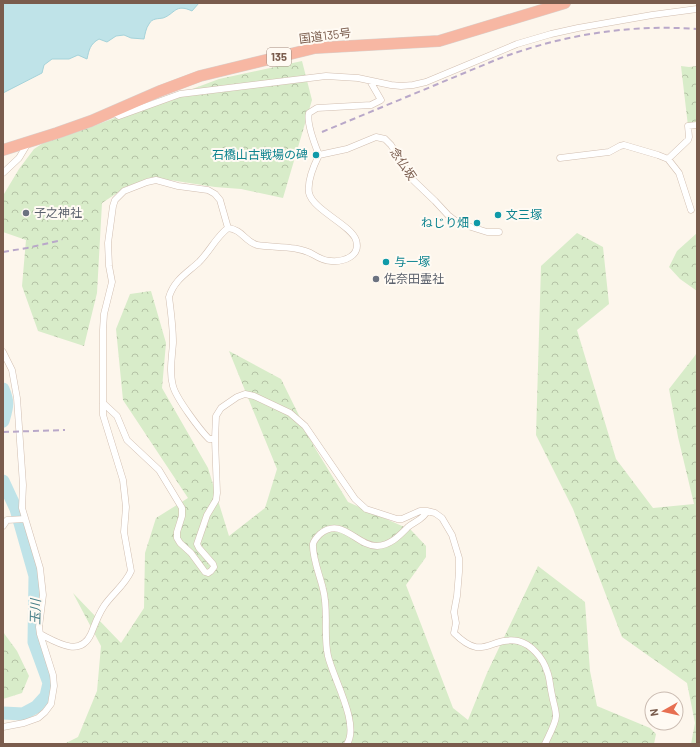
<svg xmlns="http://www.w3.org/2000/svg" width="700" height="747" font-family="Barlow,'Noto Sans JP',sans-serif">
	<defs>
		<pattern id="forest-crowns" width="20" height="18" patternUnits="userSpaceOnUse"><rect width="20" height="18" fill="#d8ecc9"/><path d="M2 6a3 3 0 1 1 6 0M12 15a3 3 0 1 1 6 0" fill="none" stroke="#b4c2a5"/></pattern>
	</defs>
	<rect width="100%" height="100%" fill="#fdf6ec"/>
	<path fill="url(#forest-crowns)" d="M302,61L312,100L283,198L241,189L215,187L170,180L139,185L123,189L102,203L97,293L84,346L38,331L22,286L26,240L3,232L4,194L19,169L34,149L51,138L88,128L219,79Z
		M681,66L689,67L697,66V125L688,126Z
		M577,233L603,247L609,304L577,330L616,459L653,508L694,504L678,437L669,389L697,353V744H691L695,723L687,683L622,637L573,509L536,435L541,266Z
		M697,233V291L680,279L669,267L677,251Z
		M151,291L166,343L162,388L208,468L229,536L265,508L277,469L229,351L281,379L315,448L348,502L411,530L426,546V557L406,585L453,708L468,720L487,673L538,566L585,602L590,671L597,706L650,728L656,734L654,744H64L78,737L97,691L101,646L73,593L121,643L144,608L145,553L156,518L188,498L123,400L116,329L130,294Z
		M3,632L17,651L29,676L22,693L3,699Z"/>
	<path fill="#bfe3e8" stroke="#a5d3da" d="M3,3H199L192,11C175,3 175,14 163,18C158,19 152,18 149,24C146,28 145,34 144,39L131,38L124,35L116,36L107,42L99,39C90,44 89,50 87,59L78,55L69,59H52L44,65L42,73L3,93Z"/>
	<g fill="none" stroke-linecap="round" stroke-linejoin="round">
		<path stroke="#bfe3e8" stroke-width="13" d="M3,389C9,403 7,407 3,421
			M3,481L16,509L35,576L34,642L49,683L46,696L36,707L23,714L3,713"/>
		<g stroke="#d1beb0" stroke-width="7">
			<path id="street" d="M113,112L119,116L180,94L326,76L358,78L391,85L401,86L413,85L426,82L517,44L551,34L578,28L652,15L697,9
				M319,155L347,149L376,137L385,139L391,145L413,180L435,201L448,215L457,222L471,227L487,232H499
				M319,155C315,145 306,123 309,113L317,108L371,105L381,100L370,81
				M560,158L609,152L620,146L624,145L658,155L668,159L688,140L689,137L688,126L697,125
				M668,159L679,173L691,210
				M3,173L19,158L28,143
				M3,352L12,370L17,398L23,485L22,508L40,568L43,595L39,627L40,634L53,675L54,686L51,704L45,712L38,718L24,723L3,727
				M103,403L117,416L127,440L159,470L182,508V516L177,532V538L180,543L191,553L205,572L208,573L211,571L214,567L213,564L199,548L197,544L207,515L216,500L217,493L215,439L216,416L221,408L237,397L245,394L254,396L290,413L305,426L355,499L366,509L397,519H402L420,511H427L435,513L442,518L452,535L459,558V572L457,596L454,612L456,623L454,633C484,663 489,636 518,641C531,644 543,658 547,671C550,678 550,687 552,695C553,702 556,709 556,716C556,723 548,737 545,744
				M215,439H209C200,430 176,398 173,386C169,373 172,357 173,343C173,328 171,312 169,297C174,280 187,273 199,262C210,251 216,237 228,228C243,230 244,241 257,245C275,248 297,245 314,255C319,258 325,261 331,261C344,262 361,256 356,240C351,225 313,210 309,193C307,181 314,165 319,155
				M3,526L7,520L25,519
				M40,634C56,642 80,658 91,634C95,624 98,615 104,606C112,594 125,585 131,571L124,532L126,507L123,480L103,415V330L104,314L112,282L109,266L108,243L113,206L115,200L124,191L147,182L156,180L178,186L208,190L215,194L220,200L228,228
				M347,744C360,724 333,678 328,656C323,634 329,611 323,589C320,576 312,557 313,544C314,540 317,537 320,534C342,516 356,546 377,546C391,545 399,536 408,527C414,522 424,519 427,511"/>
		</g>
		<g stroke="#dad1cd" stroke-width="12">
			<path id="highway" d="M3,150L57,133L91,121L160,91L200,76L315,48L439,41L565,3"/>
		</g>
		<use href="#street" stroke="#fff" stroke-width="6"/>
		<use href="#highway" stroke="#f7b7a3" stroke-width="11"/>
		<path stroke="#b9a8c9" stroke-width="2" stroke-dasharray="6 4" stroke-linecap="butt" d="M322,132L498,59C562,35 628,24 697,29
			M3,252L27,248L62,240
			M3,432L65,430"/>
	</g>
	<g fill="#0f9aa8" stroke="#fffaf3" stroke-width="1.5">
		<circle cx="316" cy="155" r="4"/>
		<circle cx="498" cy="215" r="4"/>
		<circle cx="477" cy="223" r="4"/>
		<circle cx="386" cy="262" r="4"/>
	</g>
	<g fill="#6b7280" stroke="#fffaf3" stroke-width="1.5">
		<circle cx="26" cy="213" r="4"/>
		<circle cx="376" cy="279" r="4"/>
	</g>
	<g text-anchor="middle" stroke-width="4" stroke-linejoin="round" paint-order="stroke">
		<rect fill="#fffaf3" stroke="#a28b7f" stroke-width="1" x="267" y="48" width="24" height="18" rx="3"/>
		<g font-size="11" font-weight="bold" fill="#7a5c4d">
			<text x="279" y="61">135</text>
		</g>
		<g font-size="12" fill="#7a5c4d" stroke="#fffaf3">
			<text transform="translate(325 36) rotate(-7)" y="4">国道135号</text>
			<text transform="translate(403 164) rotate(56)" y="4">念仏坂</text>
		</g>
		<g font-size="12" fill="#0d838f" stroke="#fffaf3" text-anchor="end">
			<text x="308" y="159">石橋山古戦場の碑</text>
			<text x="506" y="219" text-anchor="start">文三塚</text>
			<text x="469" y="227">ねじり畑</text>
			<text x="394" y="266" text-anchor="start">与一塚</text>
		</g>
		<g font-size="12" fill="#5b616d" stroke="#fffaf3" text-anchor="start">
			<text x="34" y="217">子之神社</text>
			<text x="384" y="283">佐奈田霊社</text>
		</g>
		<g font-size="13" font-style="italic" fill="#437c86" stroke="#fffaf3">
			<text transform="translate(35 612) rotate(-89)" y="5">玉川</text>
		</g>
	</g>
	<rect width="700" height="747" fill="none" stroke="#7a5c4d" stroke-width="8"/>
	<g transform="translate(664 711) rotate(262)"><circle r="19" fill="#fffaf3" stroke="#cabbb1"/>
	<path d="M0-3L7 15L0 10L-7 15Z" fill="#e76f51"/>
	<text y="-6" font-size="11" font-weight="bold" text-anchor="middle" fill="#7a5c4d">N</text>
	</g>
</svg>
